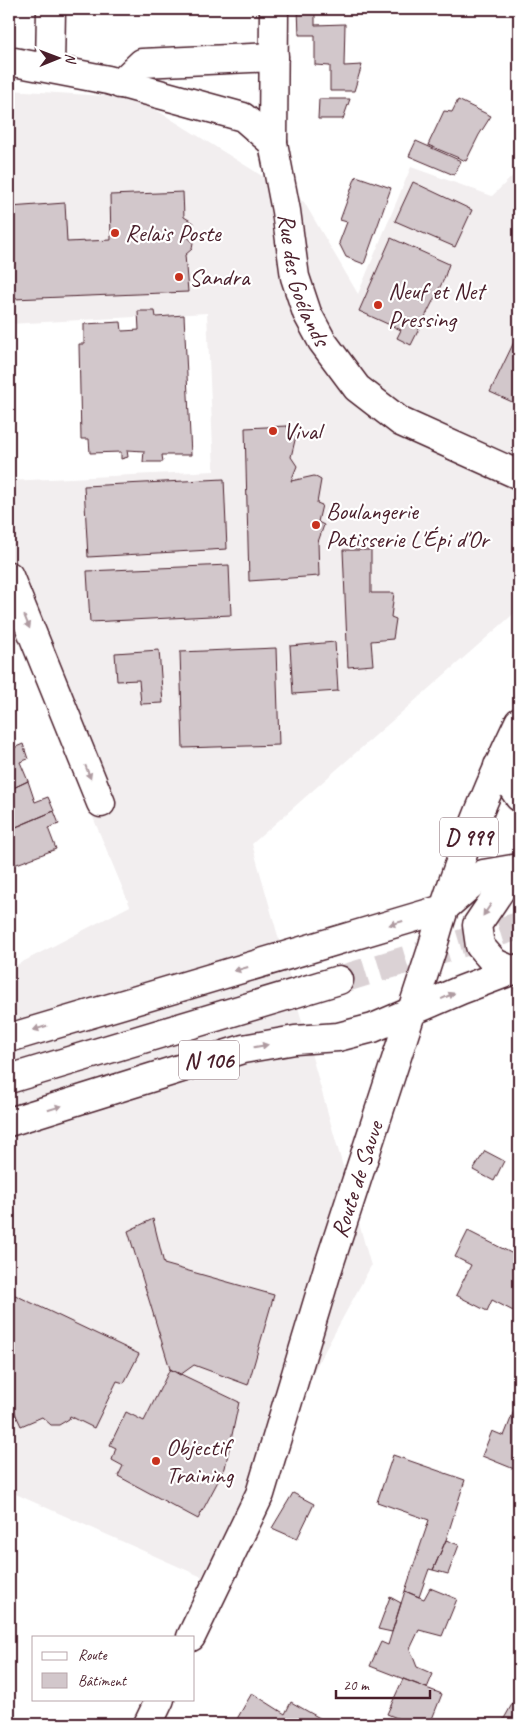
<svg xmlns="http://www.w3.org/2000/svg" width="528" height="1733" font-family="Caveat,sans-serif">
	<rect width="100%" height="100%" fill="#fff"/>
	<filter id="ink" filterUnits="userSpaceOnUse"><feTurbulence type="fractalNoise" baseFrequency=".02" numOctaves="2"/><feDisplacementMap in="SourceGraphic" scale="10" xChannelSelector="R" yChannelSelector="G"/><feConvolveMatrix kernelMatrix="1 2 1 2 8 2 1 2 1" color-interpolation-filters="sRGB"/></filter>
	<g filter="url(#ink)">
		<path fill="#f2eeef" d="M9,90L137,98L304,202L358,294L411,167L492,196L519,170V609L252,844L371,1266L202,1577L9,1491V969L130,906L9,616V481L214,471L207,313L9,324Z"/>
		<path fill="#d2c7cb" stroke="#4a1f2b" d="M298,9H315V25L345,24L344,66L362,65L354,91H330V66L315,65V35H299Z
			M319,99H350L343,119H318Z
			M458,100L491,116L479,135L466,161L428,145L444,111L452,112Z
			M416,141L461,161L454,175L409,156Z
			M356,176L391,188L364,264L346,257L339,243L347,222L340,220Z
			M413,182L472,210L455,247L395,221Z
			M183,192L184,217L194,223L193,228L184,234L193,242L192,249L185,255L188,292L13,299L10,207L65,203L67,242L111,240L110,195Z
			M391,238L449,264L444,279L411,345L397,338L401,330L359,311Z
			M138,311H155L156,317L184,315L191,455H162L163,462H143L144,451L127,450L128,457L121,459V452L90,453L89,439H81L79,344H84V324L121,322L122,331L139,330Z
			M514,342L519,344V405L490,392Z
			M287,426L290,434L296,436L291,457L297,466L291,481L314,476L321,480L317,503L322,505L318,522L324,525L318,542L319,576L249,581L245,428Z
			M224,479L227,549L88,557L84,486Z
			M343,550H371V593H394L391,617L396,619L393,639L371,641L373,665L348,667Z
			M229,565L231,615L90,622L87,571Z
			M335,642L338,691L293,694L290,646Z
			M276,648L279,745L183,748L180,652Z
			M159,650L163,703L141,704L139,680L117,681L115,653Z
			M23,744L28,759L20,762L28,781L9,790V750Z
			M28,781L35,802L48,797L54,811L9,830V790Z
			M54,811L59,824L48,828L56,849L9,867V830Z
			M485,1151L504,1161L494,1181L473,1170Z
			M153,1219L164,1264L274,1295L248,1385L194,1365L180,1375L170,1369L128,1231Z
			M468,1231L519,1257V1314L492,1300L487,1311L456,1295L471,1265L455,1257Z
			M13,1294L139,1354L124,1383L117,1381L94,1428L70,1416L69,1419L59,1425H51L42,1417L21,1426L9,1400V1303Z
			M170,1369L239,1402L225,1468L198,1519L118,1476L123,1466L112,1460L116,1448L110,1445L126,1412L144,1421Z
			M519,1398V1471L482,1456L492,1431L504,1436Z
			M393,1455L465,1480L446,1540L433,1570L429,1569L419,1597L405,1591L429,1520L377,1502Z
			M293,1493L314,1504L297,1539L272,1528Z
			M446,1540L459,1545L448,1574L433,1570Z
			M430,1588L457,1599L442,1636L419,1630L410,1649L417,1667L433,1674L427,1688L370,1666L381,1642L388,1645L405,1591L424,1599Z
			M390,1597L401,1603L392,1632L378,1629Z
			M403,1679L442,1694L430,1724H412L387,1714Z
			M252,1693L285,1714L291,1702L325,1721L324,1724H234Z
			M516,1697L519,1699V1724H501Z"/>
		<g fill="none" stroke-linecap="round" stroke-linejoin="round">
			<path stroke="#dbd2d5" stroke-width="28" stroke-dasharray="28 14" stroke-linecap="butt" d="M339,980L519,926"/>
			<g stroke="#4a1f2b" stroke-width="31">
				<g id="minor">
					<path id="s1" d="M9,61L108,80L243,117L273,143L286,211L295,277L307,313L322,341L357,388L401,422L519,475"/>
					<path d="M50,68L51,9"/>
					<path d="M120,84L142,63L274,57"/>
					<path d="M273,143L274,9"/>
					<path d="M9,576L101,803"/>
				</g>
			</g>
			<g stroke="#4a1f2b" stroke-width="31">
				<g id="major">
					<path d="M498,766L519,797"/>
					<path d="M511,970L495,963L480,946L477,925L514,870"/>
					<path d="M9,1038L443,909L483,874L519,868"/>
					<path d="M9,1079L339,980"/>
					<path d="M9,1122L243,1049L295,1040L338,1037L373,1028L461,990L519,968"/>
					<path id="s2" d="M191,1637L260,1494L328,1268L432,949C454,871 484,795 519,722"/>
					<path d="M148,1724L160,1699"/>
				</g>
			</g>
			<use href="#minor" stroke="#fff" stroke-width="28"/>
			<use href="#major" stroke="#fff" stroke-width="28"/>
		</g>
		<defs><path id="oneway-solid" d="M-6-.8H1V-3.2L6.5 0L1 3.2V.8H-6Z" transform="scale(1.25)"/></defs>
		<g fill="#ae9aa0">
			<use href="#oneway-solid" transform="translate(27 622) rotate(68)"/>
			<use href="#oneway-solid" transform="translate(88 772) rotate(68)"/>
			<use href="#oneway-solid" transform="translate(487 910) rotate(124)"/>
			<use href="#oneway-solid" transform="translate(396 923) rotate(164)"/>
			<use href="#oneway-solid" transform="translate(241 969) rotate(164)"/>
			<use href="#oneway-solid" transform="translate(448 996) rotate(-24)"/>
			<use href="#oneway-solid" transform="translate(40 1028) rotate(163)"/>
			<use href="#oneway-solid" transform="translate(261 1046) rotate(-10)"/>
			<use href="#oneway-solid" transform="translate(55 1108) rotate(-17)"/>
		</g>
	</g>
	<g fill="#c8321e" stroke="#fff" stroke-width="2">
		<circle cx="115" cy="233" r="5"/>
		<circle cx="179" cy="277" r="5"/>
		<circle cx="378" cy="305" r="5"/>
		<circle cx="273" cy="431" r="5"/>
		<circle cx="316" cy="525" r="5"/>
		<circle cx="156" cy="1461" r="5"/>
	</g>
	<g text-anchor="middle" stroke-width="4.5" stroke-linejoin="round" paint-order="stroke">
		<g fill="#fff" stroke="#80626b" stroke-width="1">
			<rect x="440" y="817.5" width="58" height="39" rx="4"/>
			<rect x="179" y="1040.5" width="60" height="39" rx="4"/>
		</g>
		<g font-size="22" font-weight="bold" fill="#4a1f2b">
			<text x="469" y="845">D 999</text>
			<text x="209" y="1068">N 106</text>
		</g>
		<g font-size="24" fill="#4a1f2b" stroke="#fff" text-anchor="start">
			<text x="125" y="241">Relais Poste</text>
			<text x="189" y="285">Sandra</text>
			<text x="388" y="299">Neuf et Net<tspan x="388" dy="28">Pressing</tspan></text>
			<text x="283" y="439">Vival</text>
			<text x="326" y="519">Boulangerie<tspan x="326" dy="28">Patisserie L'Épi d'Or</tspan></text>
			<text x="166" y="1455">Objectif<tspan x="166" dy="28">Training</tspan></text>
		</g>
		<g font-size="24" fill="#4a1f2b" stroke="#fff">
			<text dy="8" stroke="none"><textPath href="#s1" startOffset="421">Rue des Goélands</textPath></text>
			<text dy="8" stroke="none"><textPath href="#s2" startOffset="488">Route de Sauve</textPath></text>
		</g>
	</g>
	<rect width="528" height="1733" fill="none" stroke="#fff" stroke-width="30"/>
	<rect x="15" y="15" width="498" height="1703" fill="none" stroke="#4a1f2b" stroke-width="2" filter="url(#ink)"/>
	<rect x="32" y="1636" width="162" height="65" fill="#ffffff" stroke="#b7a5aa"/>
	<rect x="42" y="1652" width="25" height="8" fill="#ffffff" stroke="#b7a5aa"/>
	<text x="78" y="1660" font-size="15" fill="#4a1f2b">Route</text>
	<rect x="42" y="1673" width="25" height="15" fill="#d2c7cb" stroke="#b7a5aa"/>
	<text x="78" y="1686" font-size="15" fill="#4a1f2b">Bâtiment</text>
	<g transform="translate(58 58) rotate(89)" stroke="#ffffff" stroke-width="4" paint-order="stroke">
	<path d="M0-4L9 19L0 12L-9 19Z" fill="#4a1f2b"/>
	<text y="-8" font-size="14" font-weight="bold" text-anchor="middle" fill="#4a1f2b">N</text>
	</g>
	<path d="M336 1690v8h94v-8" fill="none" stroke="#4a1f2b" stroke-width="2.5"/>
	<text x="343" y="1690" font-size="15" fill="#4a1f2b" stroke="#ffffff" stroke-width="4" paint-order="stroke">20 m</text>
</svg>
